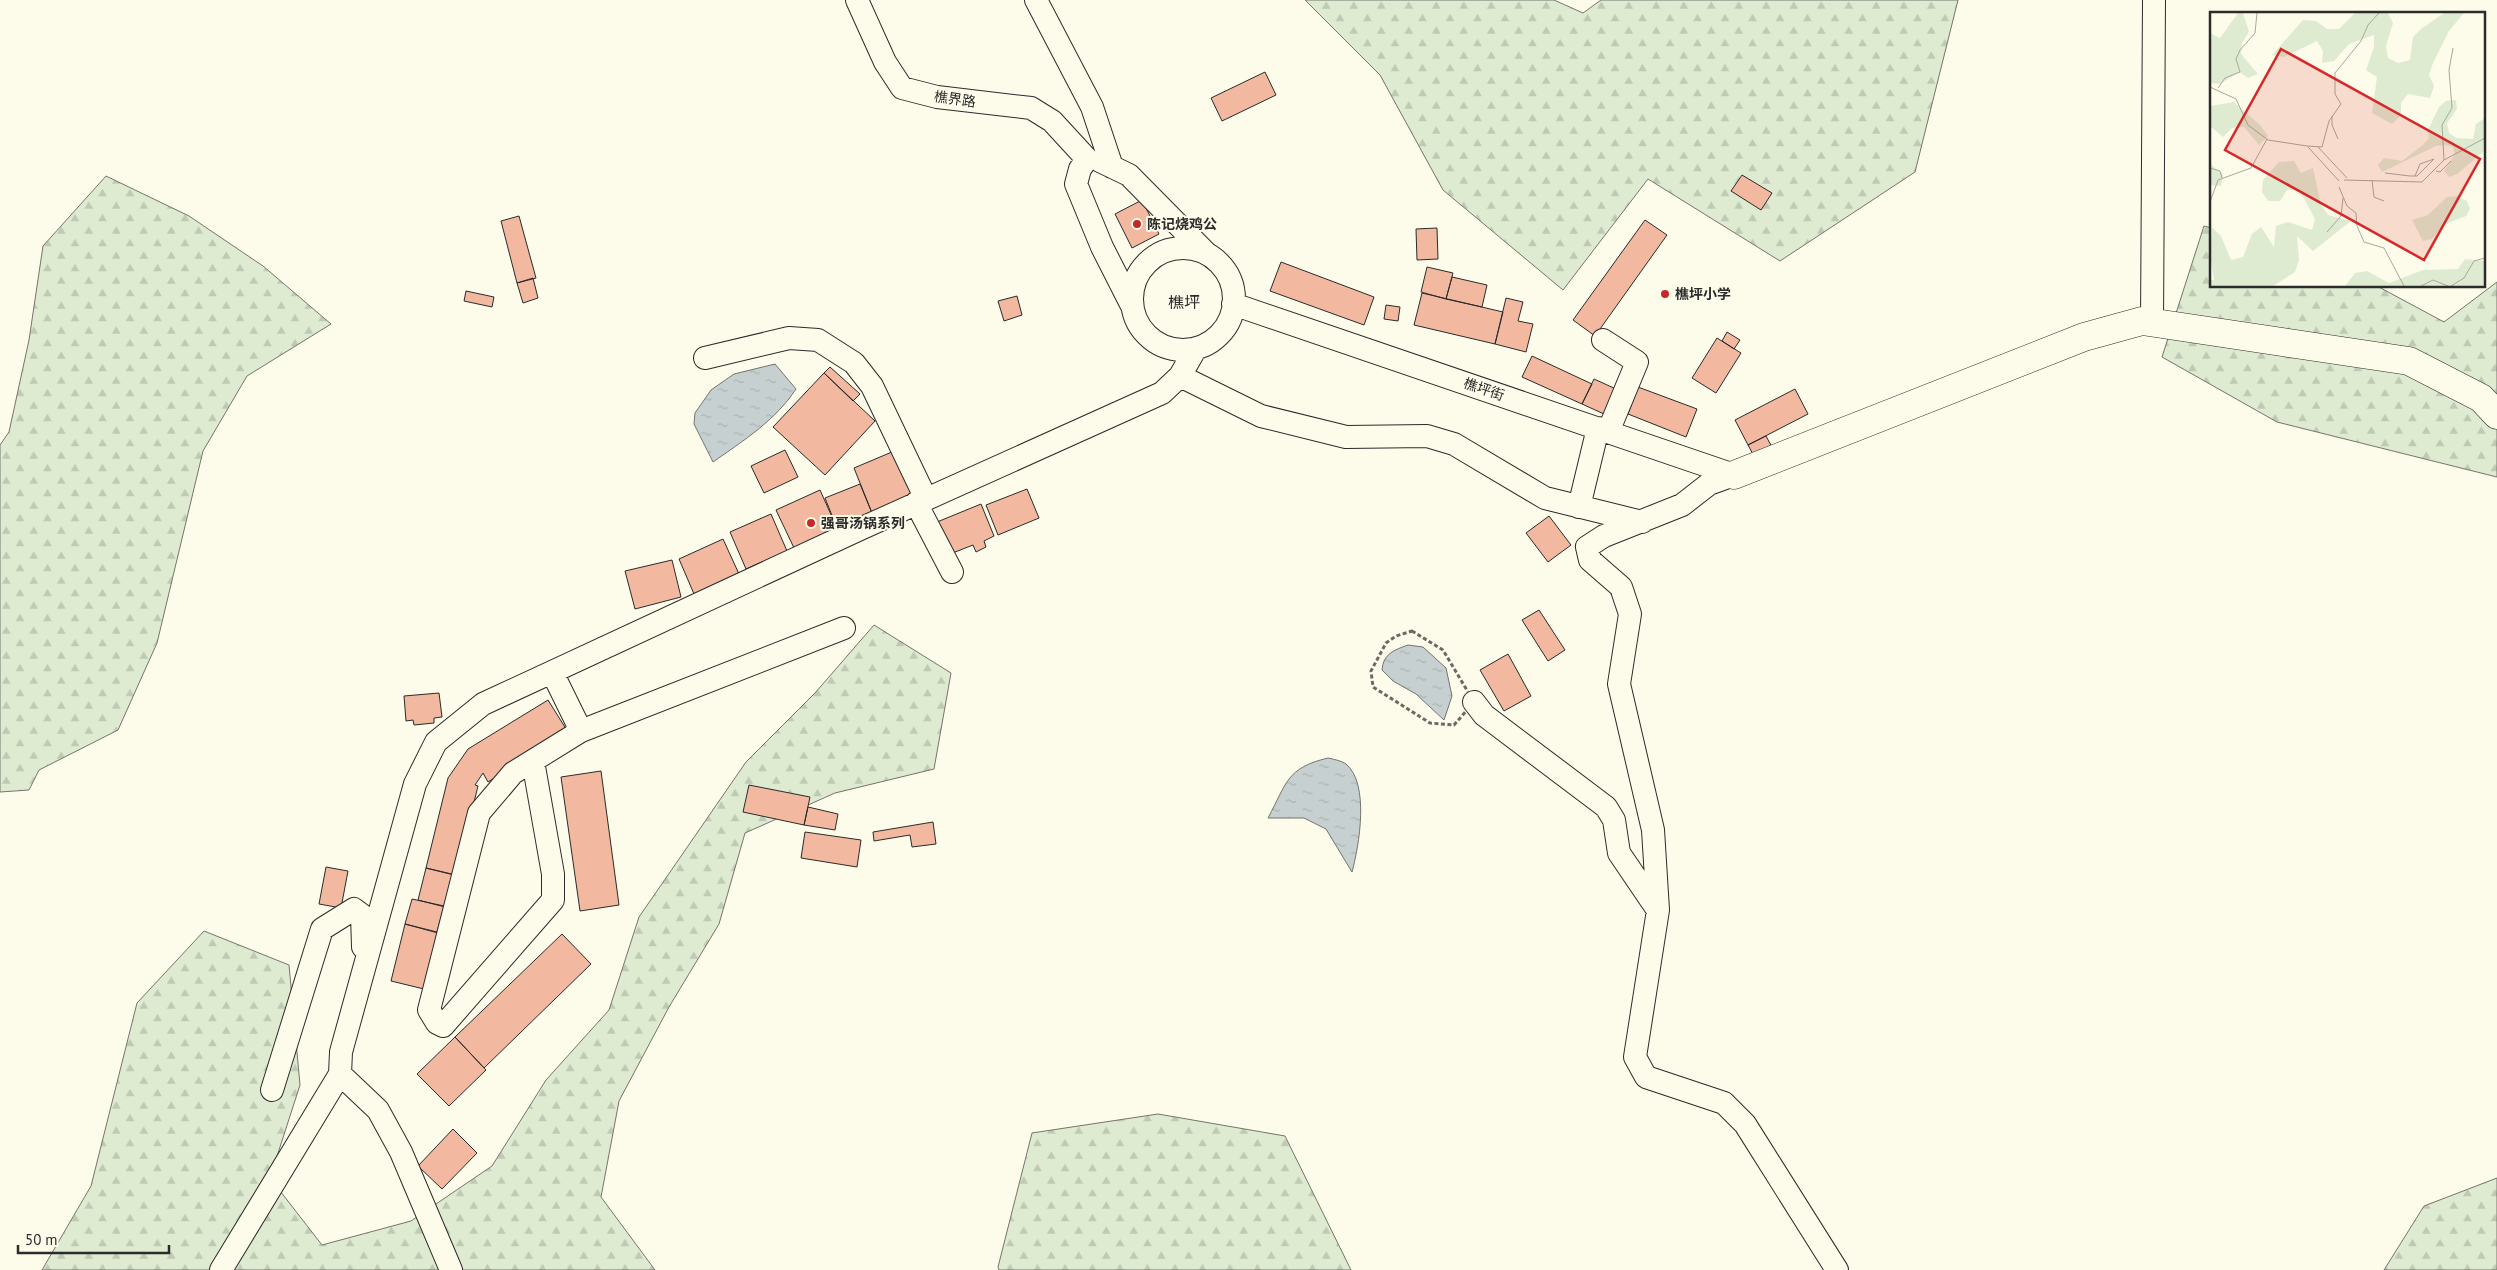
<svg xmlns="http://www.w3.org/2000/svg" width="2497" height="1270" font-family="'PT Sans','Noto Sans SC',sans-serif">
	<defs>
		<pattern id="forest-firs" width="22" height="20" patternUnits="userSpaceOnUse" patternTransform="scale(1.25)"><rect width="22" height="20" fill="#deebd1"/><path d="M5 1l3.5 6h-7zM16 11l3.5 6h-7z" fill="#bfcab4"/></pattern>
		<pattern id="water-ripples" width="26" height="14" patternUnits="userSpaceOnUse" patternTransform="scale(1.25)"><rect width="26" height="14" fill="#c7d0d0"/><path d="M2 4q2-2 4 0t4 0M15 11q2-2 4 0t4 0" fill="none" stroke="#abb3b3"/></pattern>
	</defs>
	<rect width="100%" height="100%" fill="#fdfbea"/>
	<path fill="url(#forest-firs)" stroke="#74746e" d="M1305,0H1554L1583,13L1601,0H1958L1915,172L1780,261L1648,179L1563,290L1443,190L1380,75Z
		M106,176L189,216L263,266L331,324L247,376L203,451L157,643L118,730L39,770L29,790L0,792V445L9,432L29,340L43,246Z
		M2204,226L2211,228V286H2377L2444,322L2497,282V477L2277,422L2162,357Z
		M874,625L951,673L934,769L835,793L745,833L719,924L669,1007L619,1101L601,1197L655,1270H42L91,1186L137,1003L204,931L289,965L300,1085L270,1178L322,1245L411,1221L492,1166L546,1080L609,1010L639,917L746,762L815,693Z
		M1158,1114L1285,1136L1351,1270H999L998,1267L1032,1133Z
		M2497,1178V1270H2384L2424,1206Z"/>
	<path fill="url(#water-ripples)" stroke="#74746e" d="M775,364L796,389C776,420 743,441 713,462L694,424L695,413L711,390L734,374Z
		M1408,645L1423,647L1446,668L1452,696L1444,720L1416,694L1393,681L1382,670C1383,654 1394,650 1408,645Z
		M1328,758C1333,759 1342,761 1346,764C1370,784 1359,846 1352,872L1326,829L1304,818H1268C1287,783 1286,768 1328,758Z"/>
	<path fill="#f2b8a0" stroke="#2b2b2b" d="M1265,72L1276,95L1222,121L1211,98Z
		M1742,175L1772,193L1761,210L1731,191Z
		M1142,200L1159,234L1132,248L1115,214Z
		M519,216L536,278L517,283L501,221Z
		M1645,220L1667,235L1595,336L1573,320Z
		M1437,228L1438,259L1417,260L1416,229Z
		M1281,262L1374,297L1364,325L1270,291Z
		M1427,267L1453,273L1446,299L1421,292Z
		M1452,277L1487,285L1482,307L1446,299Z
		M533,278L538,298L523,303L517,283Z
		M466,291L494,297L492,307L464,301Z
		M1422,293L1503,312L1495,344L1414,325Z
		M1017,296L1022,315L1004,321L998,301Z
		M1506,298L1523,302L1518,321L1533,324L1526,352L1495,344Z
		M1386,305L1400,307L1398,321L1384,319Z
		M1727,332L1740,340L1734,349L1722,341Z
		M1717,338L1741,353L1716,393L1692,378Z
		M1532,356L1592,384L1582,404L1522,377Z
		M830,367L860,394L853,401L824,373Z
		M824,373L875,421L825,475L773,427Z
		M1594,379L1616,389L1604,414L1582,404Z
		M1638,387L1697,409L1686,437L1628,414Z
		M1795,389L1808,414L1748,445L1735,420Z
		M1766,436L1773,449L1755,458L1748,445Z
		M899,449L917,494L872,513L854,468Z
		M785,450L798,477L764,493L751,466Z
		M860,484L872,513L837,528L825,498Z
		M1027,489L1039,518L998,535L986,505Z
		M820,490L837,528L794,548L776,510Z
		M981,504L994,536L984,541L986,547L976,552L973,545L950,554L937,522Z
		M771,514L787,551L746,569L730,532Z
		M1549,516L1571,545L1548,562L1526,533Z
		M723,539L739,574L694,594L679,559Z
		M672,560L681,597L635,609L625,571Z
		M1539,610L1565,650L1548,661L1522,620Z
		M1508,654L1531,696L1504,711L1480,670Z
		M439,693L442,717L434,718V723L414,725L413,720L406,721L404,696Z
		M548,700L568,732L488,782L483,773L475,785L478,786L456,875L426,868L448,778L468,749Z
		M601,771L619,905L580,911L561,777Z
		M749,785L810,797L804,825L743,812Z
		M808,807L838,814L835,830L804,825Z
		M933,822L936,844L912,847L910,835L874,841L873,832Z
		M805,832L861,840L857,867L801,858Z
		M326,867L348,871L341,908L319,904Z
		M426,868L454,875L445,907L418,900Z
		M412,899L444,906L437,932L405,924Z
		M405,924L438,933L424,989L391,981Z
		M562,934L591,964L484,1068L455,1037Z
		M455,1037L486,1070L449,1106L417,1074Z
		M453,1129L477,1153L442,1189L418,1166Z"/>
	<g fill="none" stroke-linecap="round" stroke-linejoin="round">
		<g stroke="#2b2b2b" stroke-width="24">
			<path id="minor" d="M857,0L885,62L902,88L937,97L1031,108L1052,121L1087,159
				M1036,0L1092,107L1112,167
				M1087,159L1080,169L1076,184L1102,247L1132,306
				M1100,161L1129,175L1206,253
				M1132 299a51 51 0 1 1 102 0a51 51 0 1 1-102 0Z
				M1233,304L1734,475
				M2152,323L2154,0
				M1603,340L1637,362L1608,432
				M705,358L789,338L818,340L854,363L872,386L926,499
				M1180,376L1261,416L1346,437L1427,436L1454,444L1545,498L1642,522
				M1734,475L1709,484L1682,505L1604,536L1587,547L1590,560L1621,587L1630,614L1619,684L1653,830L1658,910L1635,1057L1646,1077L1724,1103L1745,1124L1837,1270
				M916,503L952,572
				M1579,507L1598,428
				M552,672L581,731
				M1474,702L1484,715L1606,807L1614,820L1619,853L1657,909
				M533,761L553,874V900L443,1026L437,1023L429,1010L479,813L513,773L581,731L844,628
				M340,1074L378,1110L401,1152L451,1270
				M272,1090L322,929L354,909L362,915L363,947
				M221,1270L340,1074L341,1052L415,784L436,742L483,704L860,529L1162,393L1180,376L1196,348"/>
		</g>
		<g stroke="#2b2b2b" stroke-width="29">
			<path id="major" d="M1734,475L2084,337L2142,321L2409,361L2481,398L2497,415"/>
		</g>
		<path stroke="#6a6964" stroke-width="3" stroke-dasharray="4 2.5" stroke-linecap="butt" d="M1412,631L1443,650L1474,702L1454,725L1430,723L1373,687L1371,671L1386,643L1396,636Z"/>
		<use href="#minor" stroke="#fdfbea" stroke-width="22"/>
		<use href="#major" stroke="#fdfbea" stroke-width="28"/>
	</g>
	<g fill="#c62828" stroke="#fdfbea" stroke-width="2">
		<circle cx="1137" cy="224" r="5"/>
		<circle cx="1665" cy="294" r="5"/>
		<circle cx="811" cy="523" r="5"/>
	</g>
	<g text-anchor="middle" stroke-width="4" stroke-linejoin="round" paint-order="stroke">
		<g font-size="14" fill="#2b2b2b" stroke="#fdfbea">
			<text transform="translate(955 99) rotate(8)" y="5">樵界路</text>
			<text transform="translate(1484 389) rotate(19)" y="5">樵坪街</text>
		</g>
		<g font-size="14" font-weight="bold" fill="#2b2b2b" stroke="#fdfbea" text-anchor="start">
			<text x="1147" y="229">陈记烧鸡公</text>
			<text x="1675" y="299">樵坪小学</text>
			<text x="821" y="528">强哥汤锅系列</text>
		</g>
		<g font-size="16" fill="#2b2b2b" stroke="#fdfbea">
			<text x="1184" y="308">樵坪</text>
		</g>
	</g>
	<g transform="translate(2210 12)">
		<rect width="275" height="275" fill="#fdfbea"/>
		<path d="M28,1H33L39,20L32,31L31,42L48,62L38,66L29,60L10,72L0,71V21L10,26ZM145,1H178L183,11L176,34L178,46L188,51L200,48L203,25L211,17L234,1H254L239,19L223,51L219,63L224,74L220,86L198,82L191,91V103L182,112L162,101L167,65L156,58L164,35V23L139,32L124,49L112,51L113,39L107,29L74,45L62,43L93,8L106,9L117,17H129ZM246,88L247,97L237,111L239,121L246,126L263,127L266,112L275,106L273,140L247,162L239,165L234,159L245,142L243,135L235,133L226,134L172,160L168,153L174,146L192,149L213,133L219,126L218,118L229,95L236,89ZM24,90L51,114L58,124L49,133L34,115L22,116L13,125L0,114V94ZM84,149L91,161L103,156L111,193L118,203L141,209L103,239L87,224L89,248L85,260L63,274H0V268H4L0,241L2,215L11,224L21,248L33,245L42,222L51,215L64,235L66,214L78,210L102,218L105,207L89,177L77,178L70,189H58L52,180L53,168L69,150ZM0,152L13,162L11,174L0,173ZM247,184L257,189L260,197L256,204L233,213L222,227L213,229L202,208L218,203L237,185ZM255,247L275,249V274H135L145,261L157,259L179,271L213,258L248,257Z" fill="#deebd1"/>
		<path fill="none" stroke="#a9a89e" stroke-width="1" d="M0,75L26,87L38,113L58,128L97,134M8,76L15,66L30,60L26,47L30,38L45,21L47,1M122,104V113L128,127M97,134L112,135L119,109L131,92L125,82V61L151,29L158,13L169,1M98,135L129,169M108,135L137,166M234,148L232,113L242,96L239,58L243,36M0,156L10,159L12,166M226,159L230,160L241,149M175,161L200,164H207L224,147L210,152L205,164M134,168L212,170L234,148L275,126M162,168L164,185L174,189M129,175L137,194L146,201L147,214L154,230L174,236L194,274M0,190L8,168L41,156L57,127M117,220L131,204L133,186M211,274L223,268L238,274M241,274L254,266L264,249L275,246"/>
		<path fill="#d62828" fill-opacity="0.15" stroke="#d62828" stroke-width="2.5" d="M71,37L270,147L214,248L15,138Z"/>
		<rect width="275" height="275" fill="none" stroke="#2b2b2b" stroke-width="2.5"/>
	</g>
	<path d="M18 1245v8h151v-8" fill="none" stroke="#2b2b2b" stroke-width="2.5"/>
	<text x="25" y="1245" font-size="15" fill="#2b2b2b" stroke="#fdfbea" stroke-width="4" paint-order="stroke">50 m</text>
</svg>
